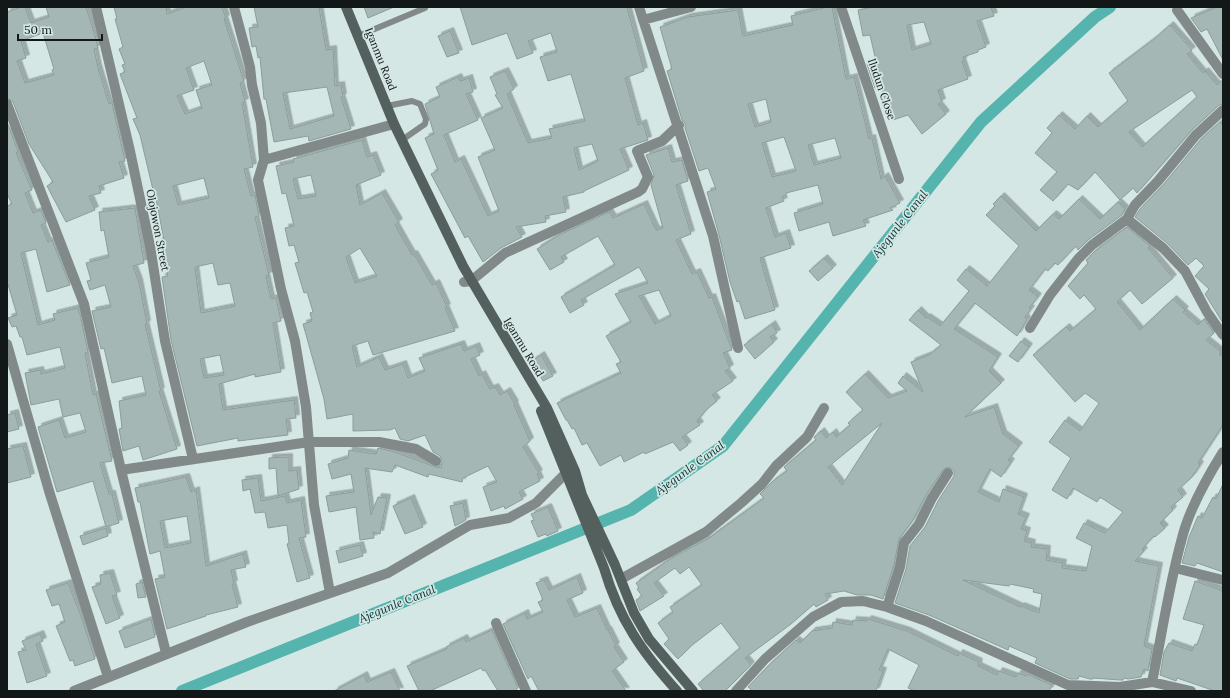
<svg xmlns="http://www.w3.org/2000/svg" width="1230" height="698" font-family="Lora,serif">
	<defs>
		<filter id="shadow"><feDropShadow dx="3.5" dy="-3.5" stdDeviation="0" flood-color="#0004"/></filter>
	</defs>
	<rect width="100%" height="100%" fill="#d4e7e5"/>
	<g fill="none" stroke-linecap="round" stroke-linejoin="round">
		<path stroke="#55b4ad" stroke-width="12" d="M182,691L631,510L723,446L981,122L1095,17L1110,7"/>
	</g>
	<path fill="#a4b7b5" stroke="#8a9d9b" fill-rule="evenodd" filter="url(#shadow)" d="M21,7H25L31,23L49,17L46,7H86L96,39L98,48L94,49L98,68L109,104L112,103L125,161L119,162L124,178L99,186L101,193L89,196L95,210L66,222L47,186L53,182L29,144L13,102L7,98V12ZM43,33L54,69L52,70L54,75L25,83L17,61L26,58L21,41Z
		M114,7H166L167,14L186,7H222L226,18L224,19L244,81L240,83L245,102L242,103L253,167L244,169L251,196L255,195L259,216L255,217L269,275L266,276L271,299L276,298L281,321L273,323L281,372L255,377V374L219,384L223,410L294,400L296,418L286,419L288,435L238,441V438L197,446L171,340L162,277L168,276L159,241L164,240L156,199L153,190L140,135L133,119L137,118L120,74L125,72L122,65L125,64L119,49L123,47L115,19H117ZM204,61L212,85L196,90L202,108L185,114L177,96L194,90L186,68ZM204,178L209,198L178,205L173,186ZM213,263L218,285L230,283L235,306L201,313L195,267ZM220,355L224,375L204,378L200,359Z
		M254,7H319L326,50L333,49L335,86L341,85L343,97H341L351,129L309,141L308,136L274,142L266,99H264L260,57L258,58L256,46L252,47L249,28L258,27ZM327,87L334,116L290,129L283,93Z
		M364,7H394L368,18Z
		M460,7H627L644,71L625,78L638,125L643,123L648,140L620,149L629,170L584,191V192L563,197L566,212L545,216L546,222L516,227L522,237L501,248L483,262L468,236L465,238L431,174L438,170L425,138L434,134L425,104L440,97L436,87L458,77L460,81L469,78L473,92L466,94L478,120L444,135L455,162L461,159L488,216L499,211L478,157L495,150L481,118L503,108L495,95L497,94L490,77L505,71L514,89L507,94L528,143L552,138L549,129L585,121L571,74L548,81L540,57L557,52L551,33L528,41L533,53L517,59L507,33L472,45ZM592,144L598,161L579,170L574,148Z
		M827,7H832L846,79L854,77L869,139L872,138L881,179L885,176L900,203L890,208L893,210L863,220L866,226L833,236L829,222L799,231L794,213L823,204L818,185L786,193V195L782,197L784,201L766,208L775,237L786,233L791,248L760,258L775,310L745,319L739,301L737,302L730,282L719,235L707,192L716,189L708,168L699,171L685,128V123L682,120L669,77L667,71L672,69L660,27L688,17L738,10L743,36L793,25L791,16ZM766,99L771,122L755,127L748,104ZM784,137L796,171L772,177L762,143ZM835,138L841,158L814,165L808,145Z
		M874,7H991L994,16L977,21L986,47L978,50V52L963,57L964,60L962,61L968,79L938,90L942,102L938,104L946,114L922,134L908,115L893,120L880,86L875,88L867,64L876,61L870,35L863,36L858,10ZM924,22L931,44L912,50L907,25Z
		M1217,7H1223V60L1207,29L1201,32L1191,18Z
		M1170,25L1192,50L1187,54L1203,73L1205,71L1217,85L1223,80V104L1219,105L1192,130L1137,193L1133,188L1120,200L1095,172L1078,190L1068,184L1053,201L1040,190L1057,172L1035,153L1052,133L1047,128L1059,115L1075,129L1087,116L1098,127L1128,101L1109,73L1154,39ZM1192,90L1197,97L1142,147L1129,132Z
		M450,31L459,53L447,57L438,36Z
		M7,122L18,151L16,153L32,190L25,193L33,213L41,210L46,223L41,225L48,242L52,240L70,285L47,292L36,249L21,253L38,325L55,320L53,314L77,308L80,314L88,352L85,353L93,395L96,394L112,461L100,463L109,494H112L119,523L106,527L93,481L57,492L38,427L59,420L65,438L86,432L80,413L63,417L59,399L31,405L25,373L40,370L41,374L65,368L60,347L27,355L22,337H20L16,326L12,327L8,318L17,315L7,281V206L12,204L7,194Z
		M1220,122L1223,125V323L1205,294L1209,289L1195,276L1204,266L1196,258L1188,265L1167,243L1135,217L1140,209L1163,185L1201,139Z
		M362,140L367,157L373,155L381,175L356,185L360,205L382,193L399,222L395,225L412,255L414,254L432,285L436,283L447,307L445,308L455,331L373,355L368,341L352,346L357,367L379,357L385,370L403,364L408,378L425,371L419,358L461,344L464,351L476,346L480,355L471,359L479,376L482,374L490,389L495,387L500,395L507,391L515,404L514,405L530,441L523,447L539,473L537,474L540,481L519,492L523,499L505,509L504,506L491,511L483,487L497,482L488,466L463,478L462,482L429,474L428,477L395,465L392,472L365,468L371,515L378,497L387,498L380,534L373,532L374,538L360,540L356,507L329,512L326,496L354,492L351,474L332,479L328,464L348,458L349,450L376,454L378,448L392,451L436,467L441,468L442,461L440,456L433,452L425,435L408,441L400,439L395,428L390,430L353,431V414L327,419L324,399L303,324L312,321L310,313L313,312L307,292L304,293L295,263L299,262L294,245L289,246L285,228L294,226L286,193L282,194L276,166L294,162L293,159ZM311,175L316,196L298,199L293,179ZM360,248L377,276L355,283L346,257Z
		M668,148L672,162L682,160L688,181L676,185L691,234L676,240L692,274L697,272L709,298L712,297L731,347L732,350L723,353L730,368L725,371L733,381L712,395L717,401L706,410L697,421L700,425L682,437L688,445L680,451L673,442L645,454L644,452L624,462L621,455L600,466L587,443L582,445L574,428L572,429L567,420H566L557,403L621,373L616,364L621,362L606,336L631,322L615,294L648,283L639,267L581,300L584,305L570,313L561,297L615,265L598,236L561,257L564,262L550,270L537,249L559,235L609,212L613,218L644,204L656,230L663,228L651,185L654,175L646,155ZM659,290L671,316L655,324L639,296Z
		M1001,196L1036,231L1053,214L1059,219L1079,199L1100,219L1118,202L1125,209L1122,215L1088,240L1078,250L1076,246L1058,265L1055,263L1048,271L1045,269L1029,290L1038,297L1029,308L1031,309L1025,317L1027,320L1017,336L975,303L954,329L998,357L989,371L1001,383L965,417L994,407L1003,434L1019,446L1008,460L1011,462L1001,477L990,469L978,492L999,502L1003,489L1024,497L1018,514L1026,517L1021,529L1027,531L1024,541L1032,543L1031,547L1047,549L1046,560L1063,563L1062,568L1086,571L1092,546L1076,538L1084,523L1105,533L1123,512L1100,497L1097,502L1073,488L1067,499L1052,490L1071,458L1049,442L1065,420L1080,431L1099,403L1085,393L1075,402L1033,355L1066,327L1070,331L1096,309L1084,295L1080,299L1068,286L1088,263L1086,260L1096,250L1127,227L1150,246L1148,248L1173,278L1142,304L1130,290L1117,302L1140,330L1173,299L1185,310L1183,312L1198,325L1204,319L1214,333L1206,340L1221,352L1219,354L1223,357V425L1198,463L1200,465L1192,477L1178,490L1183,497L1171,507L1173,510L1160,523L1165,528L1155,537L1154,536L1142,549L1144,551L1135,561L1159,566L1144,646L1152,649L1148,671L1144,669L1141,677L1128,679L1124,678L1123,680H1120L1093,678V679H1090L1079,676L1078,679H1070L1035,663L1037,658L1009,646L1008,650L929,615L895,603L906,569L910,546L925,527L938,501L954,476V470L948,467L943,470L926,495L913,520L899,539L894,565L883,599L871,595H857L844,591L825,594L828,600L816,607L814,604L791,624L745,658L751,665L725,691H704L698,684L740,648L721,623L691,646L678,659L664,644L669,639L658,623L673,612L670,607L702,585L689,567L680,574L675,568L654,583L664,596L640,611L636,600L642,596L637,589L639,588L636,583L670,559L709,538L764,498L760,494L773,481L787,471L784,467L816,440L814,437L821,431L826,438L833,432L836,437L850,425L848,423L863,410L846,392L865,374L888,398L907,391L898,383L903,376L923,392L911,362L929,355L941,345L909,320L918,310L926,318L927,317L940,326L969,291L957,280L966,269L987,286L1019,246L986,215L995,206L993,204ZM882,423L842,485L828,467ZM963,580L1009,586L1010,584L1034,589L1033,592L1042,594L1039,613L1021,606L1020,607Z
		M135,208L144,263L133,266L139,282L147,324H145L161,391H159L177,449L143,460L139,446L123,451L119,429L122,428L119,401L146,395L142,376L112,383L104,348L101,349L92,311L111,307L105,285L90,290L87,281L91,280L86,263L109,257L104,230L101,231L99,212Z
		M824,258L833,268L818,281L809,271Z
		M772,324L777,333L770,337L774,342L755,359L744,345Z
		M1021,341L1029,347L1018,362L1009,356Z
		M541,355L553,376L543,381L532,361Z
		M15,413L19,429L7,432V415Z
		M23,446L31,477L7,483V449Z
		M289,457V471L297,470L299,489L278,496L276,468L269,469V458Z
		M186,477L191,492L196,490L206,566L243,554L246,567L231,570L234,584H232L238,607L206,615V616L167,629L155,579L165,577L160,551L150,554L140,502H138L135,488ZM187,516L191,543L165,548L160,521Z
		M258,478L261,501L285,496L287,503L301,500L306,537L299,538L310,578L297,582L287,544L289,543L287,525L268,528L265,512L255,513L250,489L243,491L242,480Z
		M1223,484V572L1197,563L1195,566L1182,563L1189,537L1198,516L1202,518L1213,497L1216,499Z
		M411,498L423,527L405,534L393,506Z
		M463,503L466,520L455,526L450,506Z
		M548,507L558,531L547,536L546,534L538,537L531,521L534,520L531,514Z
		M106,528L108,536L83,545L80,536Z
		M360,545L363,556L339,563L336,551Z
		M110,573L117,595L112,596L120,618L106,624L92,587L101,584L100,575Z
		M577,577L583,593L567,600L575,617L597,608L607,630H608L616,646L614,647L624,662L612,671L626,691H539L531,676L528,679L503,624L525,613L527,619L543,612L538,602L543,600L536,583L544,580L549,590Z
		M1195,581L1223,591V691H1215L1177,678L1176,681L1160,675L1164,652L1169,643L1192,651L1195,644L1197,645L1204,625L1183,619Z
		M142,582L146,597L138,598L136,584Z
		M68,583L81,616L95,659L75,666L73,660L70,661L56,626L65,622L59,604L52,606L46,590Z
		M151,619L155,637L125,648L119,631Z
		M868,619L907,631L958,656L959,653L979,662L978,666L997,675L999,671L1016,677L1018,673L1026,676L1027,674L1052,685L1049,691H915L908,688L919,665L888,649L879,670L883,671L876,691H753L748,687L770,664L796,640L800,643L812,631L832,628L833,622L852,625L853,620L867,621Z
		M492,630L518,688L514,691H498L485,670L483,671L481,668L430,691H419L407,666L447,649L446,647L464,638L466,642Z
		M40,634L43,641L36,644L47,676L27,683L18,652L26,650L22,641Z
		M391,672L400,691H334L364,675L367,682Z"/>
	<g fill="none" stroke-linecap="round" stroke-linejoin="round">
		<path stroke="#828a89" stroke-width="6" d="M358,36L425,8
			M387,106L412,101L420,104L426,119L425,124L402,140"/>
		<path stroke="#828a89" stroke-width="10" d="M96,7L130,151L150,246L165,341L193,459
			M234,7L250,67L252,85L261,123L264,160L258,180L281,289L295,341L306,407L314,505L330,593
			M639,7L713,236L738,348
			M841,7L899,179
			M1177,10L1223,74
			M643,20L691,7
			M7,104L84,304L121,470L166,653
			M264,160L394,124
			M1127,219L1163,248L1185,271L1207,312L1223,335
			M464,282L471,281L505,253L638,192L642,189L648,177L637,151L662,141L679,125
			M1030,328L1050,295L1078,259L1092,245L1127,219L1135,205L1158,181L1196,135L1223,110
			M7,344L49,491L108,677
			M121,470L309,442H379L416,449L436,461
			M1175,568L1223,580
			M621,579L706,532L741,503L762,484L776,466L807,437L824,408
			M887,607L900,567L904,543L919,524L932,498L948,473
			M496,623L526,691
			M1152,682C1162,634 1169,585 1182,538C1189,510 1208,476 1223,452
			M74,691L247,622L388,573L470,525L509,518L536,503L565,474
			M736,691L765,659L813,617L841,602L863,601L887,607L926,621L1068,685L1120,687L1152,682L1191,691"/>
		<path stroke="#54605e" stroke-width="10" d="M346,7L394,124L463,266L547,408L575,471L582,495L615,565L634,613L649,639L693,691
			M541,411L604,568C619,619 642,652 677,691"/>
	</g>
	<g text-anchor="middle" stroke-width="3.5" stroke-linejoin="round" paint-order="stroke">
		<g font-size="11" fill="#111817" stroke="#d4e7e5">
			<text transform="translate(381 59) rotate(68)" y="4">Iganmu Road</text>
			<text transform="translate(882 89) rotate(71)" y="4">Iludun Close</text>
			<text transform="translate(158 230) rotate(79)" y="4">Olojowon Street</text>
			<text transform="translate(524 347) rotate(59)" y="4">Iganmu Road</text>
		</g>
		<g font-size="12" font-style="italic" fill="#02322f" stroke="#d4e7e5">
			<text transform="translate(900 224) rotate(-52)" y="4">Ajegunle Canal</text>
			<text transform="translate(690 468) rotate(-36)" y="4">Ajegunle Canal</text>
			<text transform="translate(397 604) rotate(-22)" y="4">Ajegunle Canal</text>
		</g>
	</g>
	<rect width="1230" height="698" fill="none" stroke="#111817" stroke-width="16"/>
	<path d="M18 34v6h84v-6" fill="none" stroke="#111817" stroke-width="2"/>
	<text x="24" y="34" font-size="12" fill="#111817" stroke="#d4e7e5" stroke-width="3" paint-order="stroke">50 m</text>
</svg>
